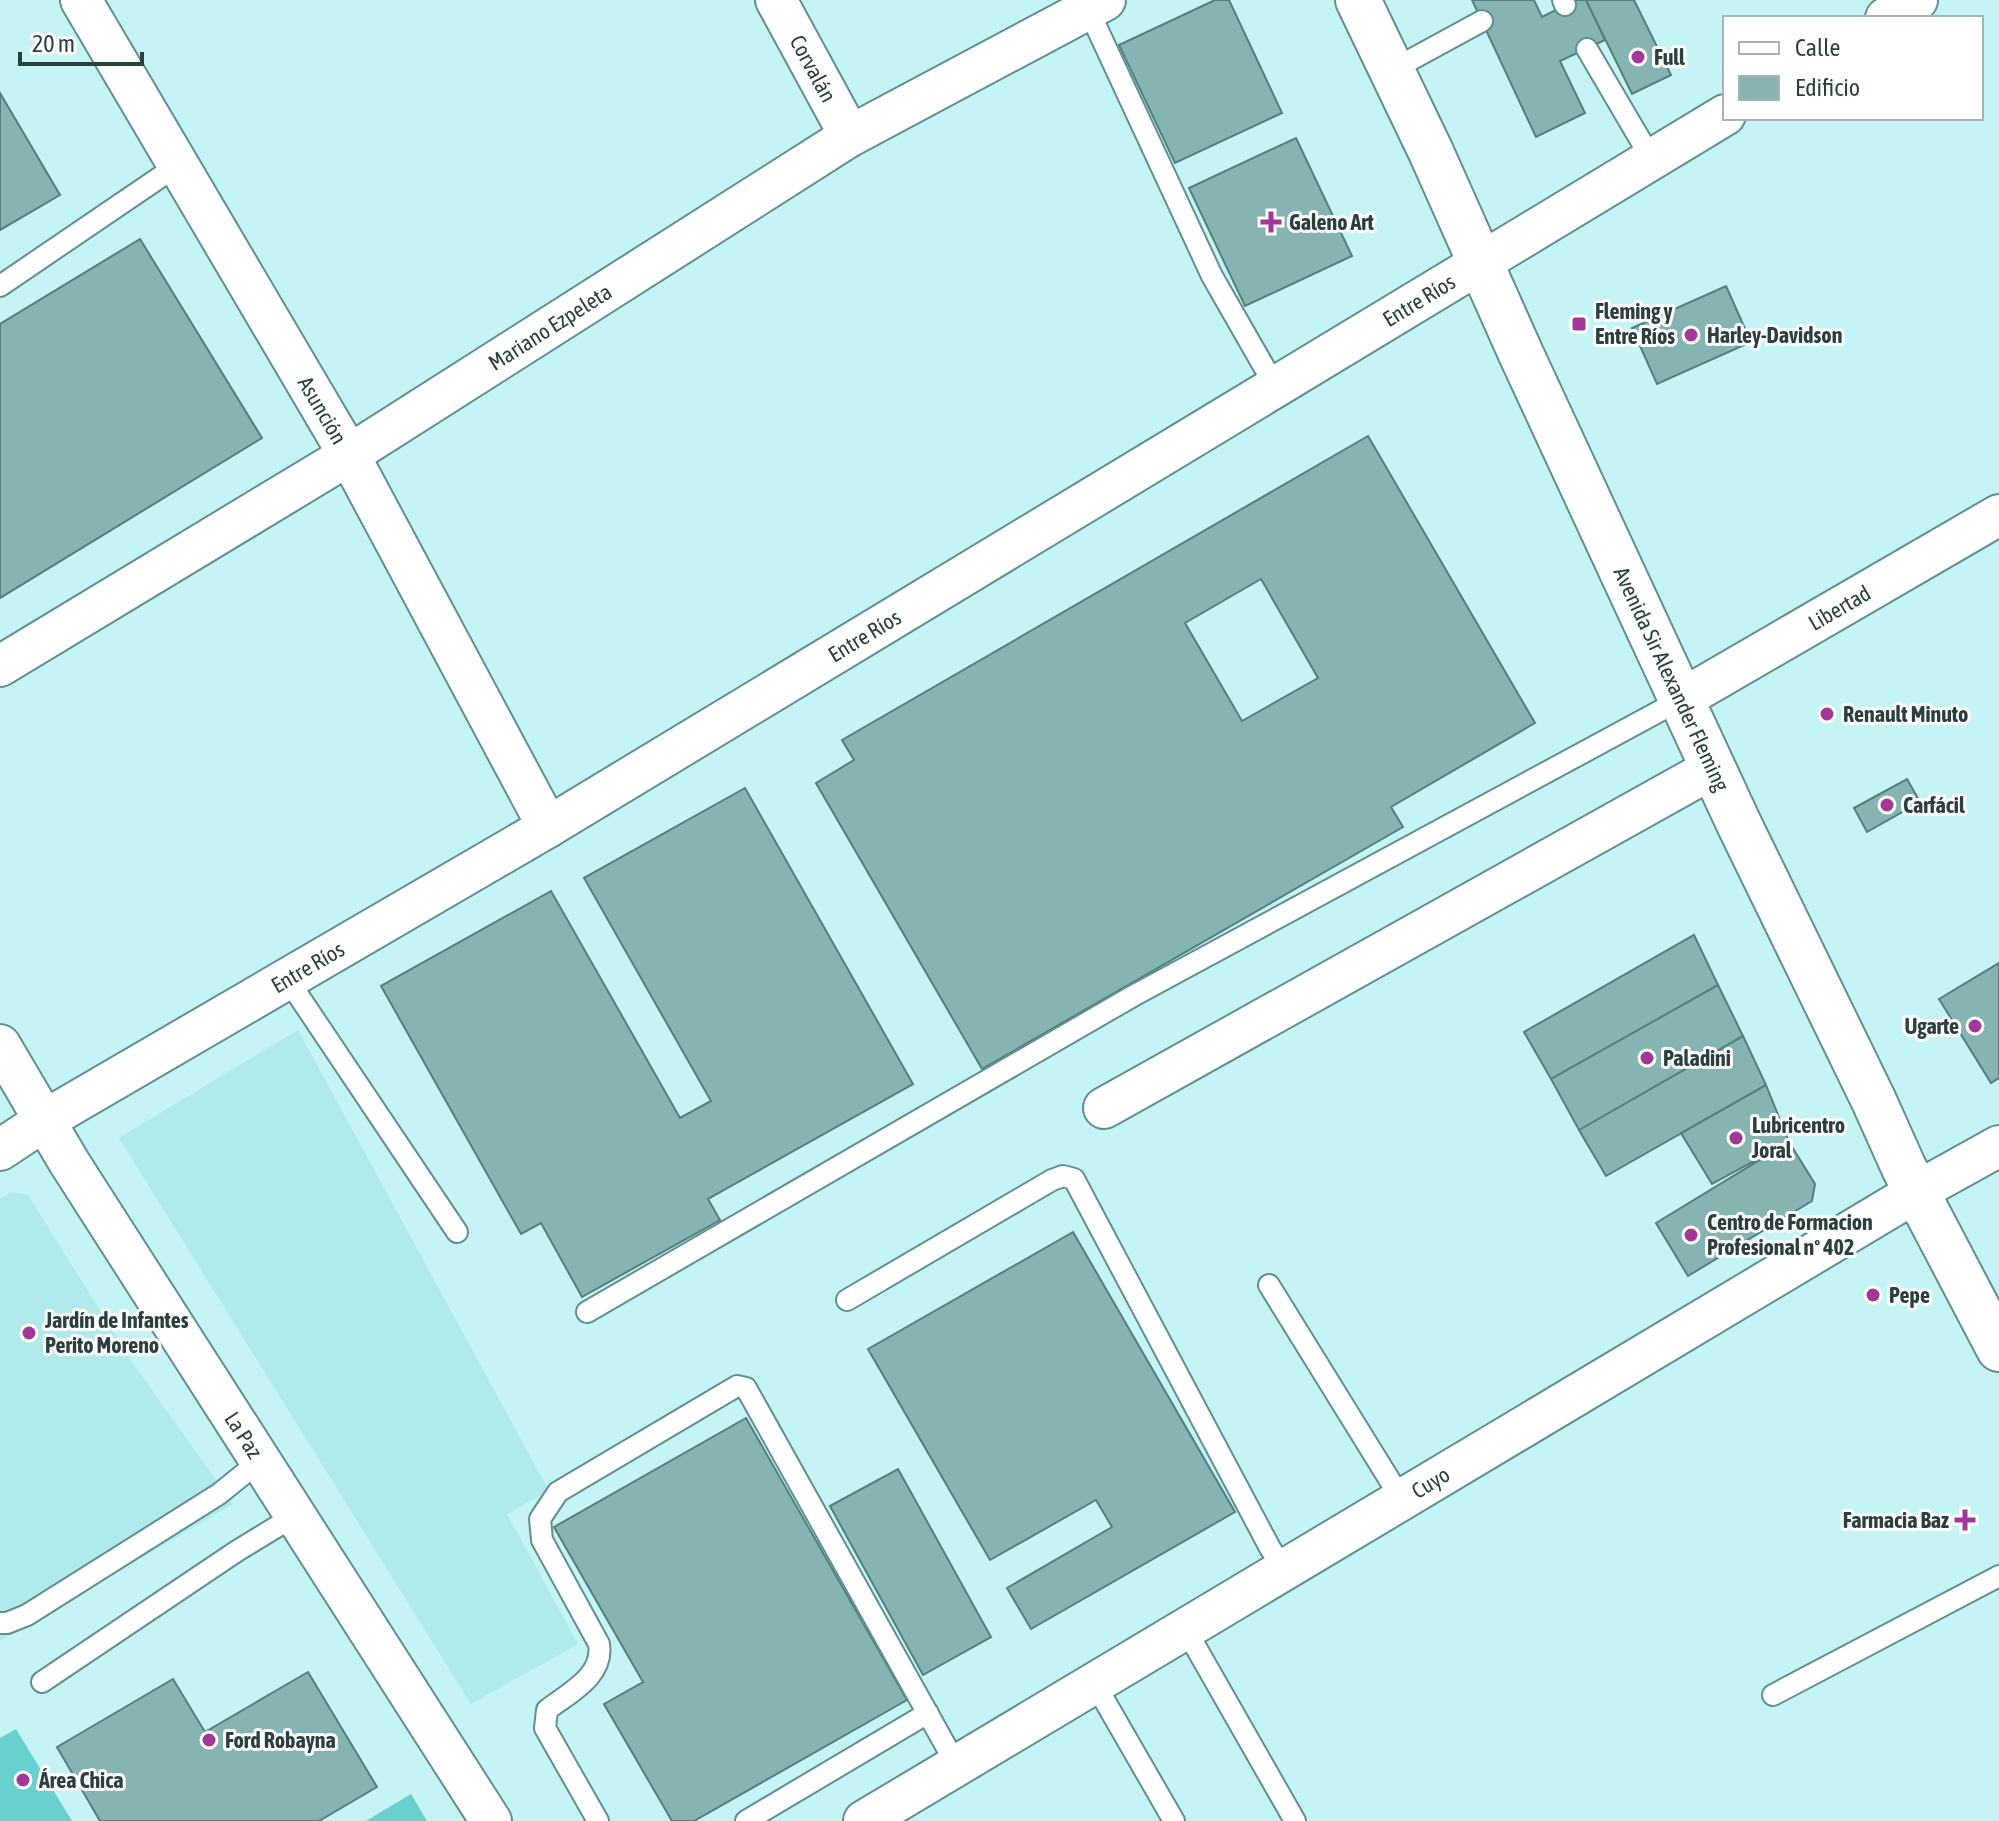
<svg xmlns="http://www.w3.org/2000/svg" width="1999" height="1821" font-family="'Asap Condensed',sans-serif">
	<rect width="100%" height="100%" fill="#c4f4f3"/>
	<path fill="#b0eaea" d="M298,1030L549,1491L507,1514L578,1644L471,1704L119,1138Z
		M12,1192L28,1195L132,1362L233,1504L0,1641V1199Z"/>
	<path fill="#69d0d0" d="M16,1729L72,1821H0V1738Z
		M411,1794L427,1821H366Z"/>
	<path fill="#85b4b3" stroke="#527f7f" stroke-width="2" fill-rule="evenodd" d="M1215,0H1229L1282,113L1175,163L1119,45Z
		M1472,0H1534L1542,17L1576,0H1586L1605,40L1560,61L1585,113L1536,137Z
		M1586,0H1634L1671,75L1632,94Z
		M0,93L60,195L0,230Z
		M1296,138L1352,256L1245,306L1189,188Z
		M140,239L262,438L0,598V324Z
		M1726,286L1751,342L1657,384L1632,328Z
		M1368,436L1535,723L1391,807L1403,827L982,1069L816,783L854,760L842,740ZM1261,579L1318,678L1242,721L1185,623Z
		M1907,779L1920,802L1867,832L1854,808Z
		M745,788L913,1084L708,1199L720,1220L582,1297L541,1223L521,1234L381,986L551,891L680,1118L711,1101L584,878Z
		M1694,935L1718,985L1551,1079L1524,1032Z
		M1999,963V1078L1991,1083L1939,999Z
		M1718,985L1743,1036L1579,1130L1551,1079Z
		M1743,1036L1766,1085L1606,1176L1579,1130Z
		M1766,1085L1789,1142L1712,1184L1681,1133Z
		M1789,1142L1815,1184L1812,1201L1688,1276L1656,1223Z
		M1073,1232L1235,1512L1031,1629L1007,1588L1112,1527L1096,1500L990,1560L868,1349Z
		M746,1418L907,1700L694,1821H672L604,1704L643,1682L554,1527Z
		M898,1469L991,1637L923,1675L830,1506Z
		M308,1672L377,1787L319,1821H100L57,1747L173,1679L205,1732Z"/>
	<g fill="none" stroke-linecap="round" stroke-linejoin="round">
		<g stroke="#628f8f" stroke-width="24">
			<path id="lane" d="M1563,0L1565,5
				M1088,9L1212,276L1275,386
				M1587,49L1641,141L1653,158
				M1392,70L1482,21
				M0,286L178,165
				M288,980L457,1232
				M1269,1285L1402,1500
				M847,1300L1052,1180L1063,1176L1074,1179L1270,1548L1284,1570
				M587,1312L1133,996L1682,699
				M0,1623H7L27,1615L219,1494L261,1460
				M1186,1630L1295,1821
				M42,1682L237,1551L296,1515
				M1095,1684L1174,1821
				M1773,1695L1999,1576
				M598,1821L545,1728L547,1710C570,1692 604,1676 599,1644L542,1540L540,1519L558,1492L737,1386L746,1388L957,1766
				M746,1821L928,1713"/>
		</g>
		<g stroke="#628f8f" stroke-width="44">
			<g id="street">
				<path id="s1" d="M81,0L349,455L548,827"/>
				<path id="s2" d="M776,0L850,136"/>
				<path d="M1886,18L1917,0"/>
				<path id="s3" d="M0,666L349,455L850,136L1105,0"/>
				<path id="s4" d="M1682,699L1999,515"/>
				<path id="s5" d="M0,1045L69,1162L491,1821"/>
				<path d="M1104,1108L1713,768"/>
				<path id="s6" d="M0,1150L45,1120L548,827L1725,115"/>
				<path id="s7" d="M864,1821L1918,1191L1999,1146"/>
			</g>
		</g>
		<g stroke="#628f8f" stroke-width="48">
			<g id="secondary">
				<path id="s8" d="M1358,0L1431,152L1521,354L1739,824L1874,1101L1904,1168L1999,1349"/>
			</g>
		</g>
		<use href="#lane" stroke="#fff" stroke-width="20"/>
		<use href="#street" stroke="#fff" stroke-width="40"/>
		<use href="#secondary" stroke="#fff" stroke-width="44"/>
	</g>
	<g fill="#a33798" stroke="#fff" stroke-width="3">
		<circle cx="1638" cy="57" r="8"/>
		<path d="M1267 210h8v8h8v8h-8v8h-8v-8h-8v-8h8z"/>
		<rect x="1571" y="316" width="16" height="16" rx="4"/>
		<circle cx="1691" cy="335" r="8"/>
		<circle cx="1827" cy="714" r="8"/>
		<circle cx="1887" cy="805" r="8"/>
		<circle cx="1975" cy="1026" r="8"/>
		<circle cx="1647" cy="1058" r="8"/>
		<circle cx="1736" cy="1138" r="8"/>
		<circle cx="1691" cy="1235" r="8"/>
		<circle cx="1873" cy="1295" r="8"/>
		<circle cx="29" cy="1333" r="8"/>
		<path d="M1961 1508h8v8h8v8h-8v8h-8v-8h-8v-8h8z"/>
		<circle cx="209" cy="1740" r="8"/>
		<circle cx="23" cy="1780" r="8"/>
	</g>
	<g text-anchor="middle" stroke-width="6" stroke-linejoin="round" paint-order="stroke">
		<g font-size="22" font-weight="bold" fill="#2c3f3f" stroke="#fff" text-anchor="start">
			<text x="1654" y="65">Full</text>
			<text x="1289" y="230">Galeno Art</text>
			<text x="1595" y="319">Fleming y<tspan x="1595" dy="25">Entre Ríos</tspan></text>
			<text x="1707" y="343">Harley-Davidson</text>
			<text x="1843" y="722">Renault Minuto</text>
			<text x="1903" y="813">Carfácil</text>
			<text x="1959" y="1034" text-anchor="end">Ugarte</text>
			<text x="1663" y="1066">Paladini</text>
			<text x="1752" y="1133">Lubricentro<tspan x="1752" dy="25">Joral</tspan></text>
			<text x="1707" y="1230">Centro de Formacion<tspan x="1707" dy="25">Profesional nº 402</tspan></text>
			<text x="1889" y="1303">Pepe</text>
			<text x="45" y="1328">Jardín de Infantes<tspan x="45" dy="25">Perito Moreno</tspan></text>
			<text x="1949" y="1528" text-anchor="end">Farmacia Baz</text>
			<text x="225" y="1748">Ford Robayna</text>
			<text x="39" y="1788">Área Chica</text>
		</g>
		<g font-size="22" fill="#2c3f3f" stroke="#fff">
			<text dy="8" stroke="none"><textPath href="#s2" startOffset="78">Corvalán</textPath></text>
			<text dy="8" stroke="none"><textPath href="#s6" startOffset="1654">Entre Ríos</textPath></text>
			<text dy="8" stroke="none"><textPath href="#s3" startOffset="646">Mariano Ezpeleta</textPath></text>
			<text dy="8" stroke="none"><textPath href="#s1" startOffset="476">Asunción</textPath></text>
			<text dy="8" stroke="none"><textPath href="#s4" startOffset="182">Libertad</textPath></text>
			<text dy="8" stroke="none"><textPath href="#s6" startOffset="1006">Entre Ríos</textPath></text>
			<text dy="8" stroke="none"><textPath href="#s8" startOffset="748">Avenida Sir Alexander Fleming</textPath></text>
			<text dy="8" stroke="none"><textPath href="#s6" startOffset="358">Entre Ríos</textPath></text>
			<text dy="8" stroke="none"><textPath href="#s5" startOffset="460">La Paz</textPath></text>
			<text dy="8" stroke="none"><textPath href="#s7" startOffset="660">Cuyo</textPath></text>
		</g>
	</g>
	<rect x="1723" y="16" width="260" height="104" fill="#ffffff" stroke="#abb2b2" stroke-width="2"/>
	<rect x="1739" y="42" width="40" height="12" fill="#ffffff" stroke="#abb2b2" stroke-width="2"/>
	<text x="1795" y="56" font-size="24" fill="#2c3f3f">Calle</text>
	<rect x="1739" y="76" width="40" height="24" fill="#85b4b3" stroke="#abb2b2" stroke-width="2"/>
	<text x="1795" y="96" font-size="24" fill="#2c3f3f">Edificio</text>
	<path d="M20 52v12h122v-12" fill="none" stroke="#2c3f3f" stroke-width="4"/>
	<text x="32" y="52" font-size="24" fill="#2c3f3f" stroke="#ffffff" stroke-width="6" paint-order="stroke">20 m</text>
</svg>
